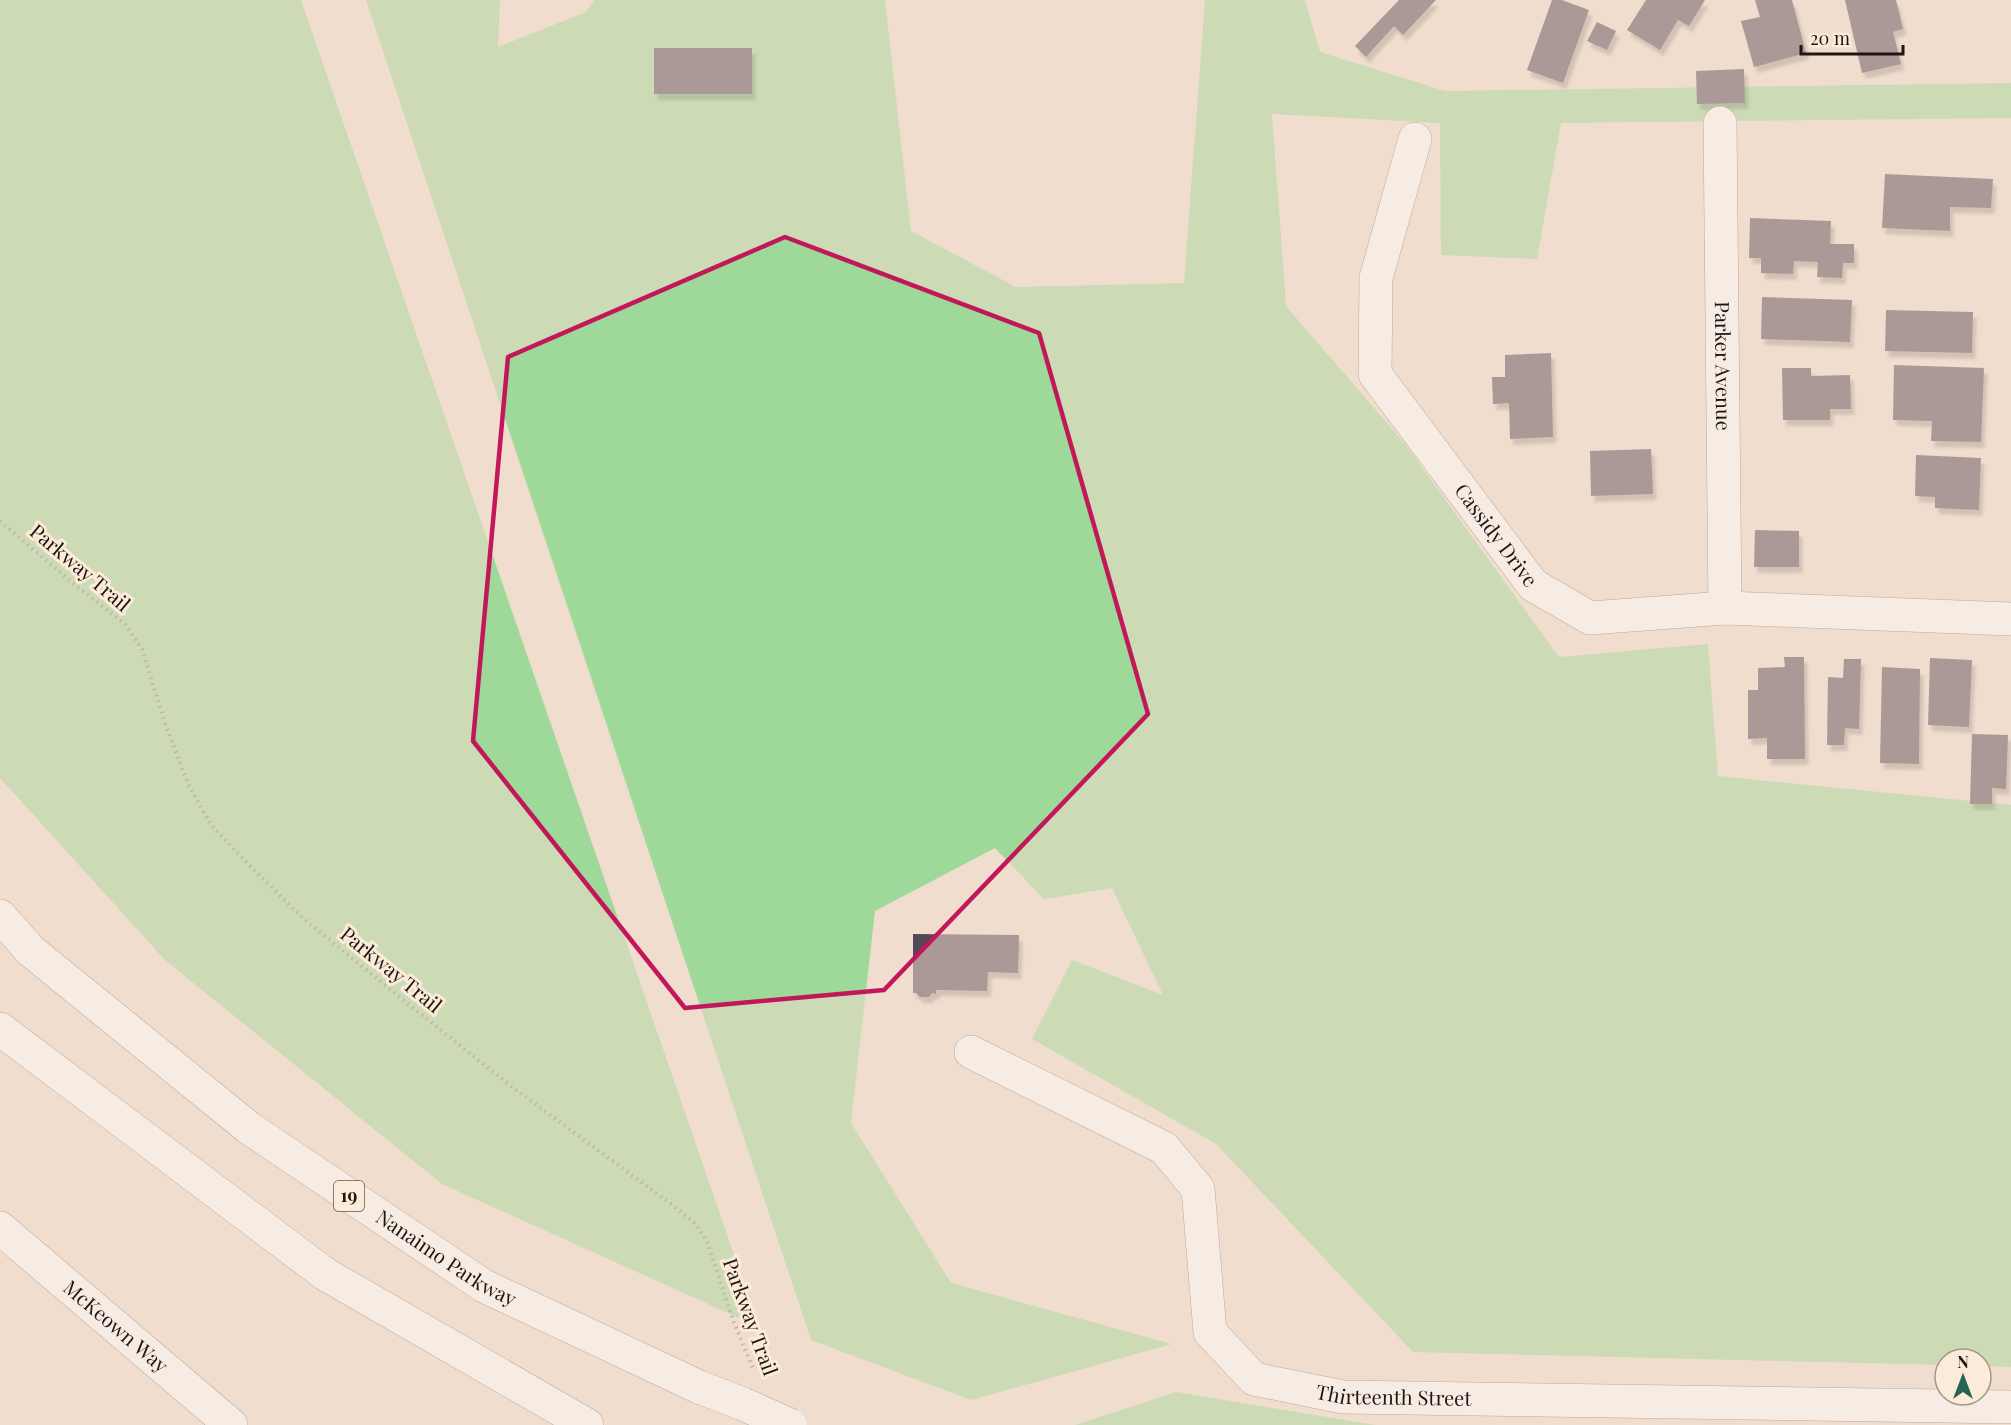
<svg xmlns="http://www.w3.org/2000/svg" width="2011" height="1425" font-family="'Playfair Display',serif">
	<defs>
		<filter id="shadow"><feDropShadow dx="3.5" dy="6" stdDeviation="1.5" flood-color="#0004"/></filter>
	</defs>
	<rect width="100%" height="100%" fill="#f0ddcd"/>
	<path fill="#9fd99a" d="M0,0H301L759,1327L442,1184L165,960L0,778Z
		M366,0H500L498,47L586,12L594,0H885L911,231L1016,287L1184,283L1205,0H1305L1320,52L1445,91L2011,83V118L1561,123L1537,259L1441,255L1440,123L1272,114L1286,306L1405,444L1559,657L1708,644L1718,776L2011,805V1367L1981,1366V1359H1945V1365L1413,1352L1216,1144L1032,1039L1072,960L1163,995L1112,888L1044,899L995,848L875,911L851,1123L951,1283L1172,1344L971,1400L811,1340Z
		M1176,1392L1375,1425H1075Z"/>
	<path fill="#554756" filter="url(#shadow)" d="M1399,0H1436L1403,35L1394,26L1366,57L1355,46Z
		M1552,0H1562L1589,10L1563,83L1527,70Z
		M1646,0H1705L1689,26L1678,20L1660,50L1627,30Z
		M1755,0H1792L1806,53L1754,67L1741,21L1760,17Z
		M1845,0H1896L1903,29L1893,32L1901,64L1862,73Z
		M1597,22L1616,31L1607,50L1587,41Z
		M654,48H752V94H654Z
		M1744,69L1745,103L1697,104L1696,71Z
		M1885,174L1993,179L1991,208L1950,207V231L1882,228Z
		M1750,218L1831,221L1830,244H1854V263H1843L1842,278L1817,277L1818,262L1794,261L1793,274L1761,273V258H1749Z
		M1762,297L1852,300L1850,342L1761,339Z
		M1886,310L1973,312L1972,353L1885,351Z
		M1551,353L1553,437L1510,439L1509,403L1493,404L1492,377H1505V355Z
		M1894,365L1984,368L1981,442L1931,441L1932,421L1893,420Z
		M1782,368H1811V376L1850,375L1851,409H1830V420H1783Z
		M1651,449L1653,494L1591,496L1590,451Z
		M1916,455L1981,458L1979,510L1935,508V497L1915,496Z
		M1755,530L1799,531V567H1754Z
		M1784,657H1804L1805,759H1767V738L1748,739V690H1758V668L1785,667Z
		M1930,658L1972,660L1969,727L1928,725Z
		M1844,659H1861L1859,729L1845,728L1844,745H1827L1828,677L1843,678Z
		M1882,667L1920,669L1919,764L1880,763Z
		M1972,734L2008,735L2006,789L1992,788V804H1970Z
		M913,934L1019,935L1018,973L988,972L987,991L936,990V994L932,993L929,997H920L916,993H913Z"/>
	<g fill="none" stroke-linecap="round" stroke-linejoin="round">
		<g stroke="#7b6b5c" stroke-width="34">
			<g id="minor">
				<path id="s1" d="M1720,123L1725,608"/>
				<path id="s2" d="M1415,139L1376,278L1375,374L1533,585L1590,618L1725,608L2011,619"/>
				<path id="s3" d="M971,1052L1164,1148L1198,1189L1210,1332L1254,1379L1343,1397L2011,1407"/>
				<path id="s4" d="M0,1228L231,1425"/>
			</g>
		</g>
		<g stroke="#7b6b5c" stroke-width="34">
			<g id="highway">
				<path id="s5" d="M0,916L31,951L249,1128L484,1286L699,1387L743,1404"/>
				<path d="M0,1029L325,1274L587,1425"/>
			</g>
		</g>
		<path stroke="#8e8175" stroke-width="4" stroke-dasharray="1.5 4.5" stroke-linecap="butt" d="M0,521L69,580L125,624L142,649L165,723L188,784L211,825L247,863L304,919L413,1008L511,1086L671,1204L696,1224L707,1241L733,1320L754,1371"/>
		<use href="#minor" stroke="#fff" stroke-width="33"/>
		<use href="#highway" stroke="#fff" stroke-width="33"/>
		<g stroke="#7b6b5c" stroke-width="34" stroke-linecap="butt">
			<path id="highway-bridge" d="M743,1404L790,1425"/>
		</g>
		<use href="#highway-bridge" stroke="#fff" stroke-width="33"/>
	</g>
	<path d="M0 0H2011V1425H0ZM785,237L1039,333L1148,714L884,990L685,1008L473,741L508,357Z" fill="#f0ddcd" fill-opacity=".55" fill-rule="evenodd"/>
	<path fill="none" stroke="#c2185b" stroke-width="4.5" stroke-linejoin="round" d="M785,237L1039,333L1148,714L884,990L685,1008L473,741L508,357Z"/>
	<g text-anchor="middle" stroke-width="6" stroke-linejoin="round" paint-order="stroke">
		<rect fill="#fdebda" stroke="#61574d" stroke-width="1.5" x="334" y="1181" width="30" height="30" rx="4.5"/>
		<g font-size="18" font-weight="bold" fill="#1e1711">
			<text x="349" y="1202">19</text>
		</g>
		<g font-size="20" fill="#1e1711" stroke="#fdebda">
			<text dy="7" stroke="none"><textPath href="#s1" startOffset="243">Parker Avenue</textPath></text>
			<text dy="7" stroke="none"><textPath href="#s2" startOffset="442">Cassidy Drive</textPath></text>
			<text transform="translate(80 568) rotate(40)" y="7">Parkway Trail</text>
			<text transform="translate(391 970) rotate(39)" y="7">Parkway Trail</text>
			<text dy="7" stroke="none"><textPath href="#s5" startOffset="564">Nanaimo Parkway</textPath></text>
			<text transform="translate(750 1317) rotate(70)" y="7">Parkway Trail</text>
			<text dy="7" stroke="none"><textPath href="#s4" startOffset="152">McKeown Way</textPath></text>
			<text dy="7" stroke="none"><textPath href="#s3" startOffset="618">Thirteenth Street</textPath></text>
		</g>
	</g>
	<g transform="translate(1963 1377)"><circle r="28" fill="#fdebda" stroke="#a4968a" stroke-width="1.5"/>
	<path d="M0-4.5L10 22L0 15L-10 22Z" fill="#246553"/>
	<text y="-9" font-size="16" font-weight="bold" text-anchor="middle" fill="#1e1711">N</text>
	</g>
	<path d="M1801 45v9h102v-9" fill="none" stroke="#1e1711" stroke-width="3"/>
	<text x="1810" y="45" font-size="18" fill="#1e1711" stroke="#fdebda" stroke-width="4.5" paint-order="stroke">20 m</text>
</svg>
